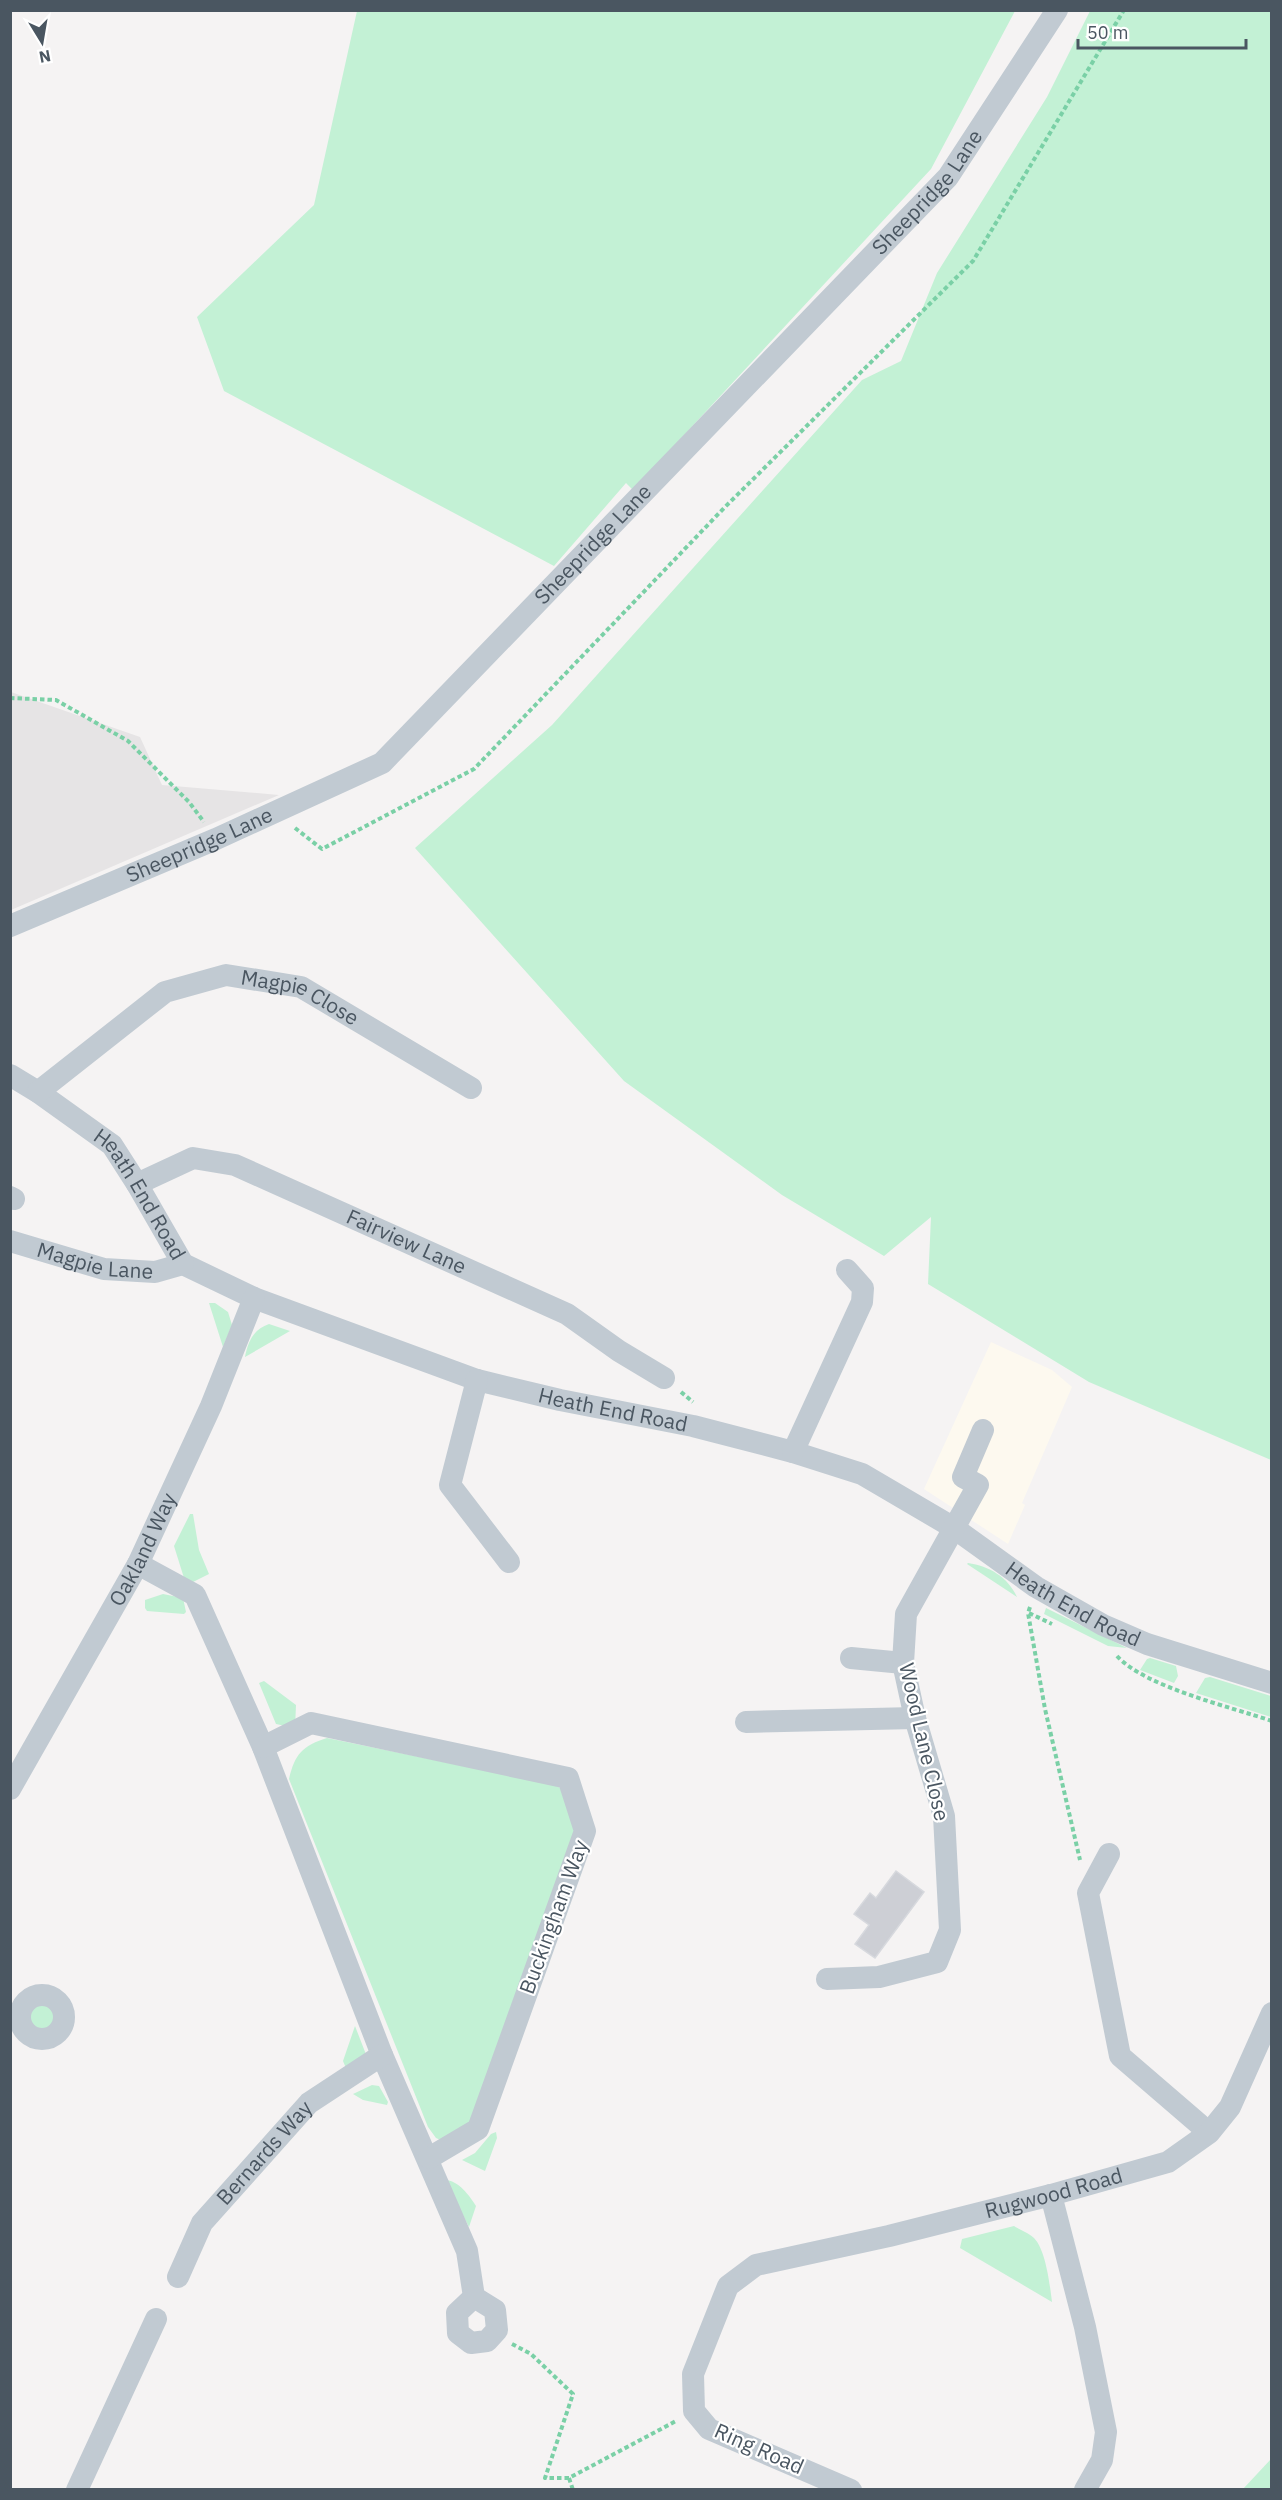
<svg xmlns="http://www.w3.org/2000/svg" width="1282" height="2500" font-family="'IBM Plex Sans',sans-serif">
	<rect width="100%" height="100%" fill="#f5f3f3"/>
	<path fill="#fdf9ef" d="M991,1342L1052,1370L1072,1387L1022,1503L1025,1505L1008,1544L924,1489Z"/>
	<path fill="#e6e4e5" d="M11,692L140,737L162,785L279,795L11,910Z"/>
	<path fill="#c3f1d5" d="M357,11H1015L931,169L633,490L626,483L554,566L224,391L197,317L314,205Z
		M1090,11H1271V1460L1089,1382L928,1284L931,1217L884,1256L782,1195L624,1081L415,848L552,725L862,380L901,361L937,273L1047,97Z
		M209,1303H215L228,1312L232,1325L223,1347Z
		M269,1324L290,1331L245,1357C248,1341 254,1329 269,1324Z
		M190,1514H193L199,1550L209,1574L193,1582L184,1578L174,1546Z
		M968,1563C989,1566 1008,1577 1017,1597L967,1564Z
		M163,1594L183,1598L186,1612L184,1614L147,1611L145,1608V1600Z
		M1046,1608L1127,1648L1108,1646L1044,1614Z
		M1150,1658L1176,1666L1178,1676L1174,1683L1140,1670L1147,1659Z
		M1210,1677L1271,1696V1717L1196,1693L1205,1678Z
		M264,1681L296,1705L295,1728L276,1724L259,1683Z
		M327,1738L552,1784L571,1793L581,1817L470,2136L447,2143L436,2138L428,2127L289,1779C295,1754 302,1746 327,1738Z
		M29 2016a15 15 0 1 1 30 0a15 15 0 1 1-30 0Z
		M355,2026L367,2057L348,2073L343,2061Z
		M372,2085L379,2086L388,2102L387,2105L363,2100L353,2094Z
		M496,2132L497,2138L485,2171L462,2160L475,2153L491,2134Z
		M445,2180C458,2180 470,2196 476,2206L469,2227Z
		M1014,2226C1020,2230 1029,2233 1034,2238C1046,2250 1050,2286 1052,2302L960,2248L962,2239Z
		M1271,2459V2489H1243Z"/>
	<path fill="#cdcfd5" stroke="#d7d9de" stroke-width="1.5" d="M896,1871L924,1892L875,1958L855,1944L869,1925L854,1914L870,1893L876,1898Z"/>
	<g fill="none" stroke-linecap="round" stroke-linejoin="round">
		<path stroke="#7ad0a6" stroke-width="4" stroke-dasharray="4.5 3" stroke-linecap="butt" d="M10,698L56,700L128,741L189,802L204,822
			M295,828L322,849L474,769L724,508L973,261L1124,10
			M681,1392L693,1402
			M1030,1607L1028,1613L1045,1709L1080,1860
			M1029,1613L1052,1624
			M1117,1656C1145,1687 1231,1707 1272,1721
			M512,2344L531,2354L573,2394L545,2478H569L676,2421
			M569,2478L573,2490"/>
		<g stroke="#c1cad2" stroke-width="22">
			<path id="s1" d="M10,926L216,839L382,763L948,177L1057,10"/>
			<path id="s2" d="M10,1075L38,1092L112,1145L137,1184L183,1264L254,1298L477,1380L560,1400L693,1426L793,1452L862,1474L954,1528L1036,1587L1103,1625L1147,1644L1272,1683"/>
			<path id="s3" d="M38,1092L165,992L226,975L301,987L471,1088"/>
			<path id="s4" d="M137,1184L193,1158L235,1165L567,1314L619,1351L664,1378"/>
			<path d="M10,1197L14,1199"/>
			<path id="s5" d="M10,1241L104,1269L155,1272L183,1264"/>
			<path d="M477,1380L450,1485L509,1562"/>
			<path d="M793,1452L862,1302L863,1288L847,1270"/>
			<path d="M138,1564L195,1595L263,1747L382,2055L467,2251L474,2297L495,2310L497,2330L487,2341L471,2343L458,2333L457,2313L474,2297"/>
			<path d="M851,1658L903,1663"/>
			<path d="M746,1722L915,1718"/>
			<path d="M263,1747L311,1723L568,1778L585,1831L478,2129L429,2158"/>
			<path id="s6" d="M10,1789L138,1564L211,1406L254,1298"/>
			<path d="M1109,1854L1088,1893L1120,2056L1199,2124"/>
			<path d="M827,1979L879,1977L937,1962L950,1930L944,1816L915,1718L903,1663L906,1614L978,1485L963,1477L983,1430"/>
			<circle cx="42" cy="2017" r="22"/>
			<path d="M1051,2195L1085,2327L1106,2432L1102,2460L1085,2490"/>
			<path id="s7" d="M178,2277L202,2223L309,2103L382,2055"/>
			<path d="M77,2490L156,2319"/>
			<path id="s8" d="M851,2490L709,2429L694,2411L693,2374L728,2286L756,2265L889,2236L1051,2195L1168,2162L1209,2133L1230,2107L1272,2013"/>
		</g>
	</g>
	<g text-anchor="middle" stroke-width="4.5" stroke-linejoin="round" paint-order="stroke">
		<g font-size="21" fill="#4a5661" stroke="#fff">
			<text dy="7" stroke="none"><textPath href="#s1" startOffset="1196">Sheepridge Lane</textPath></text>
			<text dy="7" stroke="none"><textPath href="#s1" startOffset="710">Sheepridge Lane</textPath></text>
			<text dy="7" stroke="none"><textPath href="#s1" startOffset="206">Sheepridge Lane</textPath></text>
			<text dy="7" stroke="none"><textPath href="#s3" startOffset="303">Magpie Close</textPath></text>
			<text dy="7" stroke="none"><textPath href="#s2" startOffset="180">Heath End Road</textPath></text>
			<text dy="7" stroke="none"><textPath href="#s4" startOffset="292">Fairview Lane</textPath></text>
			<text dy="7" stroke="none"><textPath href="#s5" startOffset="88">Magpie Lane</textPath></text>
			<text dy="7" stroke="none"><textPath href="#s2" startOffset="718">Heath End Road</textPath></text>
			<text dy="7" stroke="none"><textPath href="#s6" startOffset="274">Oakland Way</textPath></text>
			<text dy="7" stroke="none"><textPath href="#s2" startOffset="1224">Heath End Road</textPath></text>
			<text transform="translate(924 1742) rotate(77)" y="7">Wood Lane Close</text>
			<text transform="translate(554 1917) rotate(-70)" y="7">Buckingham Way</text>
			<text dy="7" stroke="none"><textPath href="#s7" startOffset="153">Bernards Way</textPath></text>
			<text dy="7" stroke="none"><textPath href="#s8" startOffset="651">Rugwood Road</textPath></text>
			<text transform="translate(759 2449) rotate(24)" y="7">Ring Road</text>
		</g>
	</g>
	<rect width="1282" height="2500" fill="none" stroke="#4a5661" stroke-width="24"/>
	<g transform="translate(42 42) rotate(169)" stroke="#ffffff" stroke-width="4.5" paint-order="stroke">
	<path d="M0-4.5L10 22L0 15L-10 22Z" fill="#4a5661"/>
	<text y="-9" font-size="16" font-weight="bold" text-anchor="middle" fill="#4a5661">N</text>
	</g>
	<path d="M1078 39v9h168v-9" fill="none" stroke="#4a5661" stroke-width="3"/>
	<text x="1087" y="39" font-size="18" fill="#4a5661" stroke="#ffffff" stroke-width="4.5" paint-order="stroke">50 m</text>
</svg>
